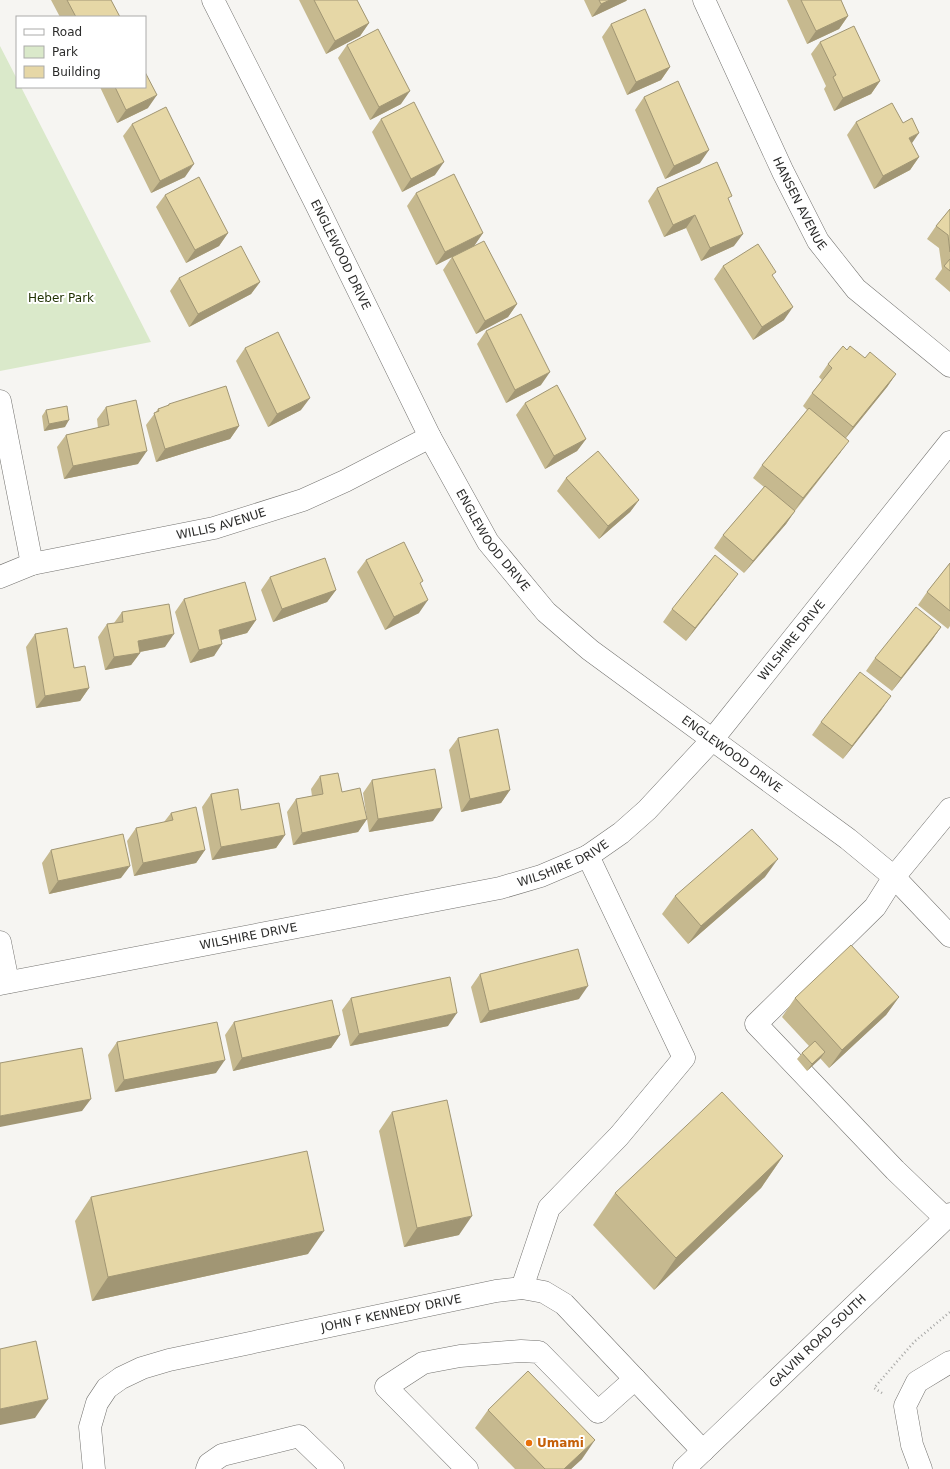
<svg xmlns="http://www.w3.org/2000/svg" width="950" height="1469" font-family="'DejaVu Sans',sans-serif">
	<rect width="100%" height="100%" fill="#f6f5f2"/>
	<path fill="#dae9ca" d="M0,46L17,79V87H21L151,342L0,371Z"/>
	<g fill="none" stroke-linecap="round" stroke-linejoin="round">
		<g stroke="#747370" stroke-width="23">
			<g id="minor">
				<path id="s1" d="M213,0L316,204L430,437L488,542L546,612L590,650L848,839L894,877L950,936"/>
				<path id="s2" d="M704,0L783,172L818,241L856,289L950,366"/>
				<path d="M0,401L32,564"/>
				<path id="s3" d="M0,577L32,564L214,528L303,500L345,481L430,437"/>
				<path d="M0,942L8,982"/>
				<path id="s4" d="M0,984L500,888L541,876L588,856L621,833L647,810L712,740L950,442"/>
				<path d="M945,1218L895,1170L756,1024L875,907L894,877L950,809"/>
				<path d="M522,1288L549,1208L619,1136L684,1058L588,856"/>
				<path id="s5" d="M94,1469L90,1427L97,1403L107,1388L121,1378L142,1368L169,1360L496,1291L522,1288L544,1292L564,1304L703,1451"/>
				<path d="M207,1469L209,1464L222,1455L299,1436L333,1469"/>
				<path d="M467,1469L386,1387L423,1363L460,1356L521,1351L539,1352L598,1412L635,1379"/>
				<path d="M921,1469L912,1445L905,1406L917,1382L950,1362"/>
			</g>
		</g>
		<g stroke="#747370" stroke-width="23">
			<g id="major">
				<path id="s6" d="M684,1469L950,1214"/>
			</g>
		</g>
		<path stroke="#a5a5a3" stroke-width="2.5" stroke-dasharray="1 3" stroke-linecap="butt" d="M882,1393L874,1388L914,1342L950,1312"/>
		<use href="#minor" stroke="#fff" stroke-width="22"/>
		<use href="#major" stroke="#fff" stroke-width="22"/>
	</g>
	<path fill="#c6b98f" d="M51,0H111L120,17H60Z
		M299,0H357L369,23L360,36L326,54Z
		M584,0H627L626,1L592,17Z
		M787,0H841L848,16L839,29L807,44Z
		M611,24L670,67L661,80L627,95L602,37Z
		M820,42L880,81L871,94L834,111L824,89L826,86L811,54Z
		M347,45L401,104L370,120L338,58Z
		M100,87H145L148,108L117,123Z
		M644,97L700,163L665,179L635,110Z
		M381,119L435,175L402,192L372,132Z
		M856,122L919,157L910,170L874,189L847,135Z
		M132,124L185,177L151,193L123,136Z
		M657,188L729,200L734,246L701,261L686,228L664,237L648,201Z
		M416,193L483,233L474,246L517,304L508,317L476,334L443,270L452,257L466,250L436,265L407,206Z
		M165,195L228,233L219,246L186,263L156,207Z
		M950,209V292L935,279L942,269L939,248L927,239L936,226Z
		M723,266L773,277L784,320L753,340L714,279Z
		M179,278L260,282L251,294L189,327L170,291Z
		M486,331L541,385L506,403L477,344Z
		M245,348L301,410L268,427L236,361Z
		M847,350L865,358L896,374L887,387L846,438L840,453L795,511L786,524L744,573L714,548L723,535L764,487L753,478L762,465L807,410L803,406L812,393L822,380L819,377L828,364Z
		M525,403L586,439L577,451L545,469L516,415Z
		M169,404L239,426L230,439L156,462L146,425L158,409L167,406Z
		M106,407L138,464L64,479L57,447L66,435L98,428L97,419Z
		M46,410L65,427L44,431L42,416Z
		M566,478L639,500L630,512L599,539L557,491Z
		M366,560L419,613L385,630L357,572Z
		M950,563V626L948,629L918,605L927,592Z
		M270,577L336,590L327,602L273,622L261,590Z
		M729,586L686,641L663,622L672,609Z
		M184,599L256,620L247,633L221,640L214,656L190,663L175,612Z
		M122,612L165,647L140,652V653L131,665L105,670L98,637L107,624L114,623Z
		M941,627L932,640L892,691L866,671L875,658Z
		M35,634L74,668L89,688L80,701L36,708L26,647Z
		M882,709L843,759L812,735L821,722Z
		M458,738L510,790L501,803L461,812L449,750Z
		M320,776L342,792L367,819L358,832L293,845L287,812L296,799L312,796L311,789Z
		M372,780L433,821L369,832L363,793Z
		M211,794L241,810L285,835L276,848L212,860L202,807Z
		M171,813L205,850L196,863L134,876L127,841L136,828L164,822Z
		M51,850L121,878L49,894L42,863Z
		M765,877L688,944L662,914L675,896Z
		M480,974L579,999L480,1023L471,987Z
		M899,997L886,1015L829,1068L820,1058L807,1071L797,1059L802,1053L809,1046L782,1017L795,998Z
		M351,998L448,1026L350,1046L342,1010Z
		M234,1022L340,1035L331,1048L233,1071L225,1035Z
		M117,1042L216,1073L115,1092L108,1055Z
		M392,1112L459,1235L404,1247L379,1131Z
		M783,1156L761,1188L654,1290L593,1225L615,1193Z
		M91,1197L308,1254L92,1301L75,1221Z
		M488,1410L582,1459L571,1469H515L475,1428Z"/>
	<path fill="#a19674" d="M610,0H627L626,1L592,17L601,4Z
		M848,16L839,29L807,44L816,31Z
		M369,23L360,36L326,54L335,41Z
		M670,67L661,80L627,95L636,82Z
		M880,81L871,94L834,111L843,98Z
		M410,91L401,104L370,120L379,107Z
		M157,95L148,108L117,123L126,110Z
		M919,133L910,146L909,138Z
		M709,150L700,163L665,179L674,166Z
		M919,157L910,170L874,189L883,176Z
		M444,162L435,175L402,192L411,179Z
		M194,164L185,177L151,193L160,181Z
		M695,215L686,228L664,237L673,225Z
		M228,233L219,246L186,263L195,250Z
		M483,233L474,246L436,265L445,252Z
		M743,234L734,246L701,261L710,248Z
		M260,282L251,294L189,327L198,314Z
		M517,304L508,317L476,334L485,321Z
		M793,307L784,320L753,340L762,327Z
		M550,372L541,385L506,403L515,390Z
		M896,374L887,387L844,440L853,427Z
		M310,398L301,410L268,427L277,414Z
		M69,420L65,427L44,431L49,424Z
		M239,426L230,439L156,462L165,449Z
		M586,439L577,451L545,469L554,456Z
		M849,441L840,453L794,511L803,498Z
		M147,451L138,464L64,479L73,466Z
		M639,500L630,512L599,539L608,526Z
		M795,511L786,524L744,573L753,561Z
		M738,574L729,586L686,641L695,628Z
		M336,590L327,602L273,622L282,609Z
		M428,600L419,613L385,630L394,617Z
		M256,620L247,633L210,643L219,630Z
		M941,627L932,640L892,691L901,678Z
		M174,634L165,647L129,654L138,641Z
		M222,644L214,656L190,663L199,650Z
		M140,653L131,665L105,670L114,657Z
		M89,688L80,701L36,708L45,696Z
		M891,696L882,709L843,759L852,746Z
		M510,790L501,803L461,812L470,799Z
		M442,808L433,821L369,832L378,819Z
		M367,819L358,832L293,845L302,833Z
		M285,835L276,848L212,860L221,847Z
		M205,850L196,863L134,876L143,863Z
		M778,859L765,877L688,944L701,926Z
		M130,866L121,878L49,894L58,881Z
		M588,986L579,999L480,1023L489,1011Z
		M899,997L886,1015L829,1068L842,1050Z
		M457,1013L448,1026L350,1046L359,1034Z
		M340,1035L331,1048L233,1071L242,1058Z
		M825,1052L820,1059L807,1071L812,1064Z
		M225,1060L216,1073L115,1092L124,1080Z
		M91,1099L82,1111L0,1127V1116Z
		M783,1156L761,1188L654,1290L676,1258Z
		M472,1216L459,1235L404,1247L417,1228Z
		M324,1231L308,1254L92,1301L108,1277Z
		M48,1399L35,1418L0,1425V1409Z
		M595,1440L582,1459L571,1469H564Z"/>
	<path fill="#e6d7a6" stroke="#a19674" d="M67,0H111L120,17H76Z
		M314,0H357L369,23L335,41Z
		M599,0H610L601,4Z
		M801,0H841L848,16L816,31Z
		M645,9L670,67L636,82L611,24Z
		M854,26L880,81L843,98L833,77L836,75L820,42Z
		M378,29L410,91L379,107L347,45Z
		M145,72L157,95L126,110L115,87H145Z
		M678,81L709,150L674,166L644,97Z
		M414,102L444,162L411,179L381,119Z
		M892,103L903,123L912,118L919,133L909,138L919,157L883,176L856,122Z
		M166,107L194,164L160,181L132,124Z
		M717,162L732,196L728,198L743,234L710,248L695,215L673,225L657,188Z
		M454,174L483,233L445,252L416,193Z
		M199,177L228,233L195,250L165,195Z
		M950,209V252L948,235L936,226Z
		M484,241L517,304L485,321L452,257Z
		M758,244L776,272L772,275L793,307L762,327L723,266Z
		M241,246L260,282L198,314L179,278Z
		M950,259V271L944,266Z
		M521,314L550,372L515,390L486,331Z
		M278,332L310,398L277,414L245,348Z
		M843,346L847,350L850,346L865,358L870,352L896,374L853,427L812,393L832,368L828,364Z
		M557,385L586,439L554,456L525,403Z
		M226,386L239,426L165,449L154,413L159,411L158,409L169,405V404Z
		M136,400L147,451L73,466L66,435L109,425L106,407Z
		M67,406L69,420L49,424L46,410Z
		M809,408L849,441L803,498L762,465Z
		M598,451L639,500L608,526L566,478Z
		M765,486L795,511L753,561L723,535Z
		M404,542L423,581L420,583L428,600L394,617L366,560Z
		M715,555L738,574L695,628L672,609Z
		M325,558L336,590L282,609L270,577Z
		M950,563V611L927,592Z
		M245,582L256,620L219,630L222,644L199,650L184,599Z
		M169,604L174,634L138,641L140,653L114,657L107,624L123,622L122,612Z
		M916,607L941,627L901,678L875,658Z
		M67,628L74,668L85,666L89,688L45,696L35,634Z
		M860,672L891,696L852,746L821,722Z
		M498,729L510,790L470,799L458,738Z
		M435,769L442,808L378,819L372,780Z
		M338,773L342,792L360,788L367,819L302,833L296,799L323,794L320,776Z
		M238,789L241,810L279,803L285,835L221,847L211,794Z
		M196,807L205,850L143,863L136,828L173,820L171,813Z
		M752,829L778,859L701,926L675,896Z
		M123,834L130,866L58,881L51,850Z
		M851,945L899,997L842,1050L795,998Z
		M578,949L588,986L489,1011L480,974Z
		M450,977L457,1013L359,1034L351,998Z
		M332,1000L340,1035L242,1058L234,1022Z
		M217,1022L225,1060L124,1080L117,1042Z
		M815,1041L825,1052L812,1064L802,1053Z
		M82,1048L91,1099L0,1116V1063Z
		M722,1092L783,1156L676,1258L615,1193Z
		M447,1100L472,1216L417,1228L392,1112Z
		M307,1151L324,1231L108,1277L91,1197Z
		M36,1341L48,1399L0,1409V1349Z
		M528,1371L595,1440L564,1469H545L488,1410Z"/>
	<circle fill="#e8710a" stroke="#fff" stroke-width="1.5" cx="529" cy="1443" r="4"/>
	<g text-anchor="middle" stroke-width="4" stroke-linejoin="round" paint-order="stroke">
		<g font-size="12" fill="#2c2c2b" stroke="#fff">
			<text dy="4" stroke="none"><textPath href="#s2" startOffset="225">HANSEN AVENUE</textPath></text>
			<text dy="4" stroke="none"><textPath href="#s1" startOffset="285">ENGLEWOOD DRIVE</textPath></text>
			<text dy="4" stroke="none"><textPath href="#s3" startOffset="228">WILLIS AVENUE</textPath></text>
			<text dy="4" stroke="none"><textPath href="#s1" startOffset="609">ENGLEWOOD DRIVE</textPath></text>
			<text dy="4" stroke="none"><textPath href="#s4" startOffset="901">WILSHIRE DRIVE</textPath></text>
			<text dy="4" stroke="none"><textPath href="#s1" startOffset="933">ENGLEWOOD DRIVE</textPath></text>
			<text dy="4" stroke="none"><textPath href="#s4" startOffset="577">WILSHIRE DRIVE</textPath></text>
			<text dy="4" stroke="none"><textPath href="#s4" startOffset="253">WILSHIRE DRIVE</textPath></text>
			<text dy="4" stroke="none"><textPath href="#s5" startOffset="381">JOHN F KENNEDY DRIVE</textPath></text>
			<text dy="4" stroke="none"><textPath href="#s6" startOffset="185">GALVIN ROAD SOUTH</textPath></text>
		</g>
		<g font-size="12" fill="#1e3000" stroke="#fff">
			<text x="61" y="302">Heber Park</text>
		</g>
		<g font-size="12" font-weight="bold" fill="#c56008" stroke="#fff" text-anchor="start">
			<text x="537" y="1447">Umami</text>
		</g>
	</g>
	<rect x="16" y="16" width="130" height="72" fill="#ffffff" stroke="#ababaa"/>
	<rect x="24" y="29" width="20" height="6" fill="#ffffff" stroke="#ababaa"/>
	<text x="52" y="36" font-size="12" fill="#2c2c2b">Road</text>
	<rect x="24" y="46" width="20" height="12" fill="#dae9ca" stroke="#ababaa"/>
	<text x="52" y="56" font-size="12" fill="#2c2c2b">Park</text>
	<rect x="24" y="66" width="20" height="12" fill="#e6d7a6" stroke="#ababaa"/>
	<text x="52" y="76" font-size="12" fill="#2c2c2b">Building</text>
</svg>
